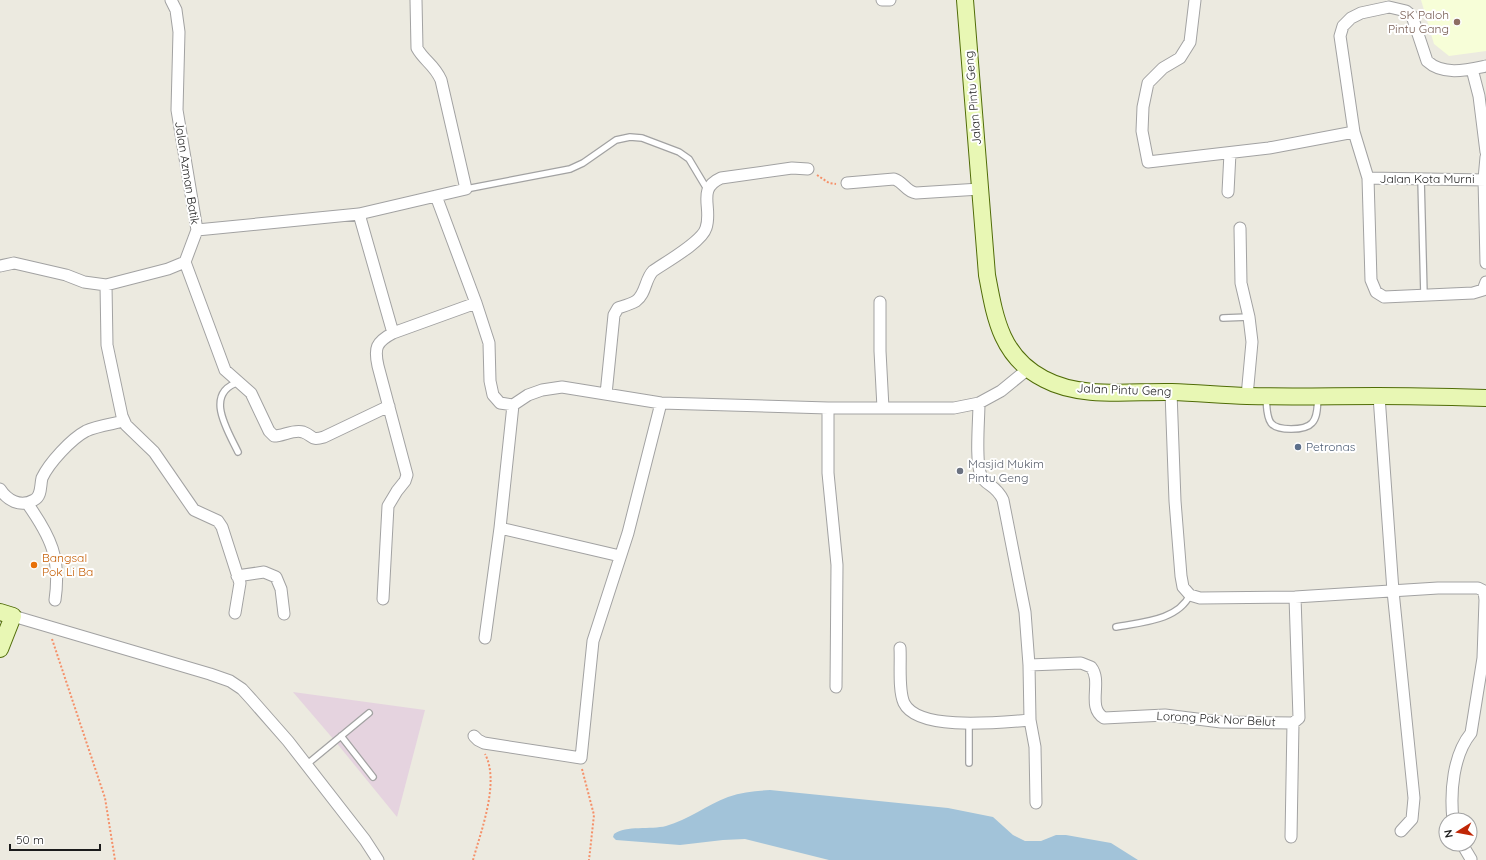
<svg xmlns="http://www.w3.org/2000/svg" width="1486" height="860" font-family="Quicksand,sans-serif">
	<rect width="100%" height="100%" fill="#eceae0"/>
	<path fill="#e5d3df" d="M293,692L425,710L397,817L335,741Z"/>
	<path fill="#f7fed8" d="M1421,0H1486V51L1449,56L1434,44Z"/>
	<path fill="#a2c3d9" d="M770,790L948,808L993,817L1013,835L1025,841H1041L1056,835H1066L1111,843L1138,860H829L745,839L723,840L680,845L616,840L613,837L614,834C626,825 651,830 666,826C688,820 707,805 728,797C742,792 756,791 770,790Z"/>
	<g fill="none" stroke-linecap="round" stroke-linejoin="round">
		<g stroke="#a2a2a2" stroke-width="8">
			<path id="lane" d="M1421,179L1424,295
				M466,189L570,169L583,163L616,140L630,137L642,138L679,152L689,159L707,189
				M1223,318L1249,317
				M1266,398C1267,406 1266,416 1271,423C1277,431 1305,431 1312,423C1318,417 1317,406 1318,399
				M238,452C228,431 203,393 239,382
				M1116,627C1141,622 1177,621 1190,595
				M341,736L373,777
				M969,763V725
				M306,765L369,713"/>
		</g>
		<g stroke="#a2a2a2" stroke-width="13">
			<path id="street" d="M171,0L176,10L179,32L177,110L197,230L185,262L225,370L251,393L269,431L274,436C283,436 294,429 303,432C314,436 310,441 324,437L389,406
				M882,0H890
				M1195,0L1190,42L1180,58L1163,68L1148,83L1143,107L1142,131L1148,162L1269,148L1354,132
				M1486,66C1467,70 1443,76 1427,61L1412,16L1406,11L1389,7L1361,13L1351,18L1343,26L1340,36L1354,132L1368,178L1371,280L1376,292L1384,297L1473,293L1483,290L1486,282
				M1472,69L1479,96L1486,152
				M1486,157L1484,179L1486,263
				M1368,178L1486,180
				M847,183L894,179C904,182 906,192 916,193L980,189
				M1228,192L1230,153
				M436,196L476,303L489,343L490,381L493,395L500,403L513,405L528,395L542,390L562,387L661,403L828,408H954L979,403L1001,391L1028,369
				M359,214L393,333
				M1240,228L1241,283L1249,317L1252,342L1247,396
				M197,230L359,214L466,189L441,80C434,64 424,61 417,48L416,0
				M0,266L14,263L66,275L84,282L106,285L168,269L185,262
				M106,285L107,345L122,416L126,425L154,452L194,510L218,521L222,527L240,583L235,613
				M880,302V351L883,408
				M1171,392L1175,501L1181,576L1183,587L1190,595L1200,598L1295,597L1438,588H1478L1484,591L1485,600L1483,658L1471,733C1453,755 1450,792 1453,820
				M606,394L614,315L618,308C624,306 631,304 636,301C646,294 645,279 653,271C666,262 702,242 706,228C713,208 696,189 721,178L792,168L808,169
				M1379,396L1393,591L1414,798L1412,819L1401,831
				M979,403C979,420 975,462 981,475C985,486 996,484 1003,500L1025,612L1029,665L1030,720L1035,747L1036,803
				M828,408V473L837,565L836,687
				M0,489C7,500 20,508 34,500C42,496 40,486 42,478C49,463 71,439 86,431C96,426 112,424 124,421
				M27,503C51,537 61,558 55,600
				M500,528L620,556
				M237,576L264,572L276,577L281,589L284,614
				M383,599L388,506L397,491L405,481L407,475L378,366C374,348 376,342 393,333L476,303
				M13,616L210,674L230,681L242,689L252,700L288,741L365,840L378,860
				M485,638L500,528L513,405
				M900,648C901,662 898,690 904,703C918,732 1003,722 1030,720
				M1029,665L1081,663L1091,667C1103,682 1086,707 1104,718L1165,715L1221,722L1293,723L1299,718L1295,597
				M474,736L478,740L484,743L581,758L593,641L628,533L661,403
				M1291,837L1293,723
				M1462,844L1471,859"/>
		</g>
		<g stroke="#506c08" stroke-width="18">
			<path id="secondary" d="M965,0L987,275C995,318 1001,357 1044,379C1081,399 1131,391 1172,392C1197,393 1222,395 1247,396C1291,397 1334,396 1377,396C1413,396 1450,397 1486,398
				M0,612L13,616L0,649"/>
		</g>
		<path stroke="#f59069" stroke-width="2" stroke-dasharray="2 2" stroke-linecap="butt" d="M817,175L829,183L836,184
			M52,639L105,798L115,860
			M582,769L594,815L589,860
			M473,860C481,831 500,782 485,754"/>
		<use href="#lane" stroke="#fff" stroke-width="5.5"/>
		<use href="#street" stroke="#fff" stroke-width="11"/>
		<use href="#secondary" stroke="#e8f7b4" stroke-width="16"/>
	</g>
	<circle fill="#8d6e63" stroke="#fff" stroke-width="1.5" cx="1457" cy="22" r="4"/>
	<circle fill="#5c6f8a" stroke="#fff" stroke-width="1.5" cx="1298" cy="447" r="4"/>
	<circle fill="#6b7280" stroke="#fff" stroke-width="1.5" cx="960" cy="471" r="4"/>
	<circle fill="#e8710a" stroke="#fff" stroke-width="1.5" cx="34" cy="565" r="4"/>
	<g text-anchor="middle" stroke-width="4" stroke-linejoin="round" paint-order="stroke">
		<g font-size="12" fill="#785e54" stroke="#fff" text-anchor="end">
			<text x="1449" y="19">SK Paloh<tspan x="1449" dy="14">Pintu Gang</tspan></text>
		</g>
		<g font-size="12" fill="#1b1b1b" stroke="#fff">
			<text transform="translate(973 98) rotate(-95)" y="4">Jalan Pintu Geng</text>
			<text transform="translate(187 173) rotate(81)" y="4">Jalan Azman Batik</text>
			<text x="1427" y="183">Jalan Kota Murni</text>
			<text transform="translate(1124 390) rotate(2)" y="4">Jalan Pintu Geng</text>
			<text transform="translate(1216 719) rotate(3)" y="4">Lorong Pak Nor Belut</text>
		</g>
		<g font-size="12" fill="#4e5e75" stroke="#fff" text-anchor="start">
			<text x="1306" y="451">Petronas</text>
		</g>
		<g font-size="12" fill="#5b616d" stroke="#fff" text-anchor="start">
			<text x="968" y="468">Masjid Mukim<tspan x="968" dy="14">Pintu Geng</tspan></text>
		</g>
		<g font-size="12" fill="#c56008" stroke="#fff" text-anchor="start">
			<text x="42" y="562">Bangsal<tspan x="42" dy="14">Pok Li Ba</tspan></text>
		</g>
	</g>
	<g transform="translate(1458 832) rotate(259)"><circle r="19" fill="#ffffff" stroke="#a4a4a4"/>
	<path d="M0-3L7 15L0 10L-7 15Z" fill="#c02606"/>
	<text y="-6" font-size="11" font-weight="bold" text-anchor="middle" fill="#1b1b1b">N</text>
	</g>
	<path d="M10 844v6h90v-6" fill="none" stroke="#1b1b1b" stroke-width="2"/>
	<text x="16" y="844" font-size="12" fill="#1b1b1b" stroke="#ffffff" stroke-width="3" paint-order="stroke">50 m</text>
</svg>
